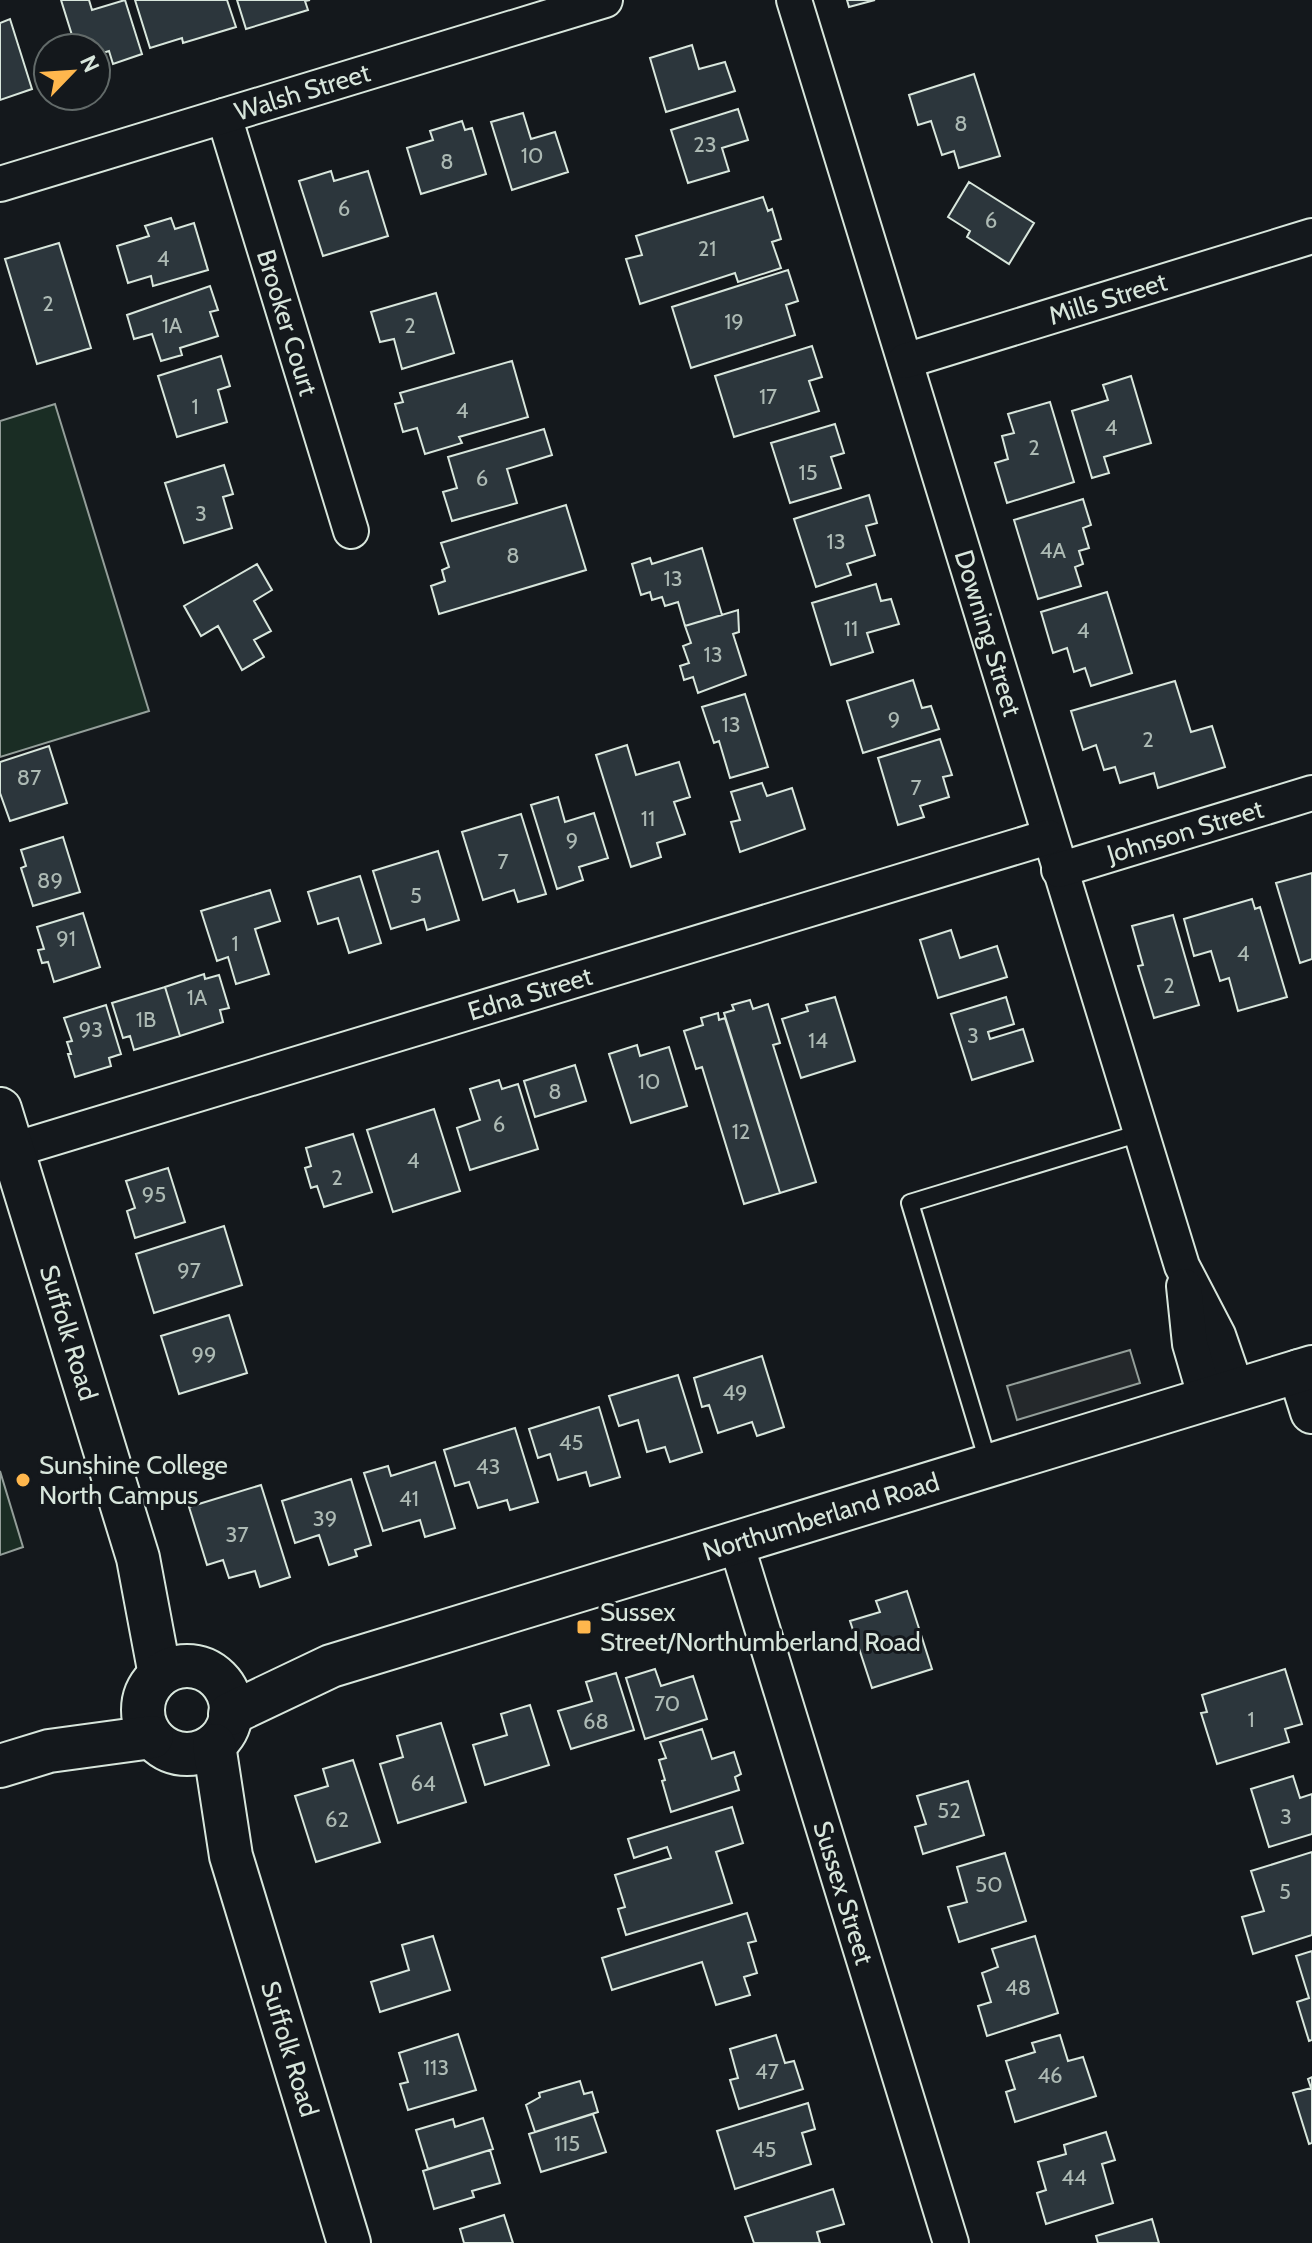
<svg xmlns="http://www.w3.org/2000/svg" width="1312" height="2243" font-family="Cabin,sans-serif">
	<rect width="100%" height="100%" fill="#14181c"/>
	<path fill="#1a2d24" stroke="#939e99" stroke-width="2" d="M55,404L149,711L0,757V421Z
		M0,1471L23,1547L0,1555Z"/>
	<path fill="#24282b" stroke="#939e99" stroke-width="2" d="M1130,1350L1140,1383L1017,1420L1007,1386Z"/>
	<path fill="#2c363c" stroke="#d8e6dc" stroke-width="2" d="M61,0H89L92,10L125,0L142,54L113,64L109,51L96,55V48H76Z
		M135,0H227L236,27L183,43L182,38L150,48Z
		M237,0H310L305,1L308,10L246,29Z
		M847,0H875L849,7Z
		M10,19L32,89L0,100V23Z
		M692,45L699,69L725,62L735,91L666,112L650,58Z
		M974,74L1000,156L959,168L954,151L942,155L931,121L918,125L909,95Z
		M738,109L748,140L722,148L729,171L688,183L671,130Z
		M523,113L531,139L555,132L568,172L512,190L491,122Z
		M462,121L465,130L472,128L486,174L421,194L407,148L433,140L430,131Z
		M331,171L334,181L368,171L388,236L323,256L299,181Z
		M969,182L1034,223L1009,264L967,237L970,231L948,217Z
		M763,197L768,211L772,209L781,239L772,242L781,268L738,282L735,273L640,304L626,259L642,255L636,236Z
		M171,218L175,229L194,223L208,270L153,286L151,276L128,283L117,246L149,236L145,226Z
		M59,243L91,348L37,364L5,259Z
		M788,270L798,301L786,305L795,335L691,368L672,307Z
		M210,286L218,310L210,312L218,336L180,348L182,355L161,361L152,334L134,339L127,315Z
		M436,293L454,353L402,369L394,339L380,342L371,312Z
		M812,346L822,377L809,381L819,411L734,437L715,376Z
		M221,356L230,386L218,390L227,422L177,437L158,376Z
		M512,361L528,417L459,437L462,443L425,454L417,428L403,432L395,404L403,402L400,393Z
		M1131,376L1151,443L1104,457L1109,473L1092,478L1072,411L1108,400L1103,385Z
		M1050,402L1074,482L1007,503L995,463L1008,459L1002,436L1014,433L1008,414Z
		M835,424L844,453L831,457L841,488L790,503L771,443Z
		M544,429L552,455L507,469L517,503L452,521L443,492L457,488L448,457Z
		M224,465L233,494L223,497L232,528L184,543L165,483Z
		M869,495L877,523L866,526L875,555L847,564L851,575L816,587L794,519Z
		M1083,499L1091,525L1083,528L1089,548L1079,551L1083,564L1075,567L1081,586L1038,599L1014,520Z
		M566,505L586,570L439,614L431,586L445,581L442,570L449,567L441,543Z
		M702,548L722,615L685,626L678,602L665,606L662,597L652,600L650,592L641,595L632,564L650,558L652,564Z
		M257,564L272,590L254,601L271,631L254,640L264,657L242,670L218,626L201,636L184,606Z
		M876,584L881,601L891,599L899,624L867,633L873,652L831,665L812,603Z
		M1107,592L1132,673L1091,686L1085,668L1074,672L1067,648L1053,653L1041,612Z
		M738,610L739,632L733,634L746,675L698,693L693,677L684,680L680,666L689,663L683,646L691,643L685,626Z
		M913,680L922,708L931,706L939,729L863,753L847,701Z
		M1175,681L1191,732L1212,726L1225,767L1158,788L1154,773L1120,783L1115,767L1104,770L1096,745L1083,750L1071,711Z
		M745,694L768,767L730,778L719,741L714,743L702,707Z
		M940,739L952,775L943,777L949,797L920,806L924,817L898,825L878,758Z
		M627,745L636,775L679,762L690,797L674,802L685,834L657,843L661,857L631,867L596,755Z
		M49,746L67,803L10,821L0,793V762Z
		M762,783L767,796L792,788L805,829L740,852L731,822L740,820L731,792Z
		M558,797L565,822L594,813L608,858L579,867L583,880L557,889L531,805Z
		M521,814L546,894L518,902L514,890L483,900L462,832Z
		M63,837L80,892L33,906L21,868L26,866L21,850Z
		M438,851L459,920L427,930L424,919L391,929L373,871Z
		M1312,873V959L1300,963L1276,883Z
		M360,876L381,943L349,953L338,918L318,924L308,892Z
		M270,890L280,921L255,929L269,974L236,984L228,957L217,961L201,911Z
		M1252,899L1255,909L1260,907L1287,997L1238,1011L1229,978L1220,981L1211,951L1194,956L1184,919Z
		M83,913L100,967L54,982L48,962L42,963L38,950L44,949L37,927Z
		M1173,915L1199,1005L1154,1018L1138,966L1143,965L1132,926Z
		M951,930L960,958L997,946L1007,977L938,998L920,940Z
		M204,974L205,979L219,975L229,1008L220,1010L223,1022L180,1036L165,987Z
		M165,987L180,1036L134,1050L130,1036L123,1038L112,1003Z
		M835,997L855,1061L801,1078L782,1019L808,1011L806,1005Z
		M1006,997L1014,1024L988,1032L990,1039L1023,1029L1033,1061L972,1080L951,1014Z
		M750,1000L753,1009L768,1004L780,1043L773,1045L816,1182L780,1193L724,1013L734,1010L732,1005Z
		M106,1005L121,1054L109,1058L111,1066L75,1077L68,1054H71L67,1042L72,1041L64,1018Z
		M718,1013L719,1020L725,1018L780,1193L744,1204L702,1067L696,1069L684,1031L703,1025L701,1018Z
		M637,1045L640,1056L669,1047L687,1106L631,1123L609,1054Z
		M575,1065L586,1101L535,1117L524,1081Z
		M499,1080L502,1089L518,1084L538,1149L470,1170L457,1128L480,1120L470,1089Z
		M434,1109L460,1191L393,1212L367,1130Z
		M353,1134L372,1192L324,1207L317,1186L311,1188L305,1168L311,1166L306,1148Z
		M168,1168L185,1222L135,1238L127,1211L135,1208L126,1181Z
		M224,1226L242,1285L154,1313L136,1254Z
		M229,1315L247,1373L179,1394L161,1336Z
		M762,1356L784,1427L757,1436L752,1422L718,1433L709,1405L702,1407L694,1378Z
		M678,1375L702,1452L670,1462L665,1447L647,1452L638,1420L619,1426L609,1396Z
		M599,1407L620,1477L590,1486L586,1472L558,1480L550,1454L538,1458L529,1429Z
		M515,1428L538,1502L510,1510L507,1500L478,1508L469,1482L455,1486L444,1450Z
		M435,1462L455,1528L425,1537L420,1520L383,1531L364,1473L388,1466L391,1476Z
		M351,1479L371,1545L355,1550L357,1556L329,1565L319,1535L295,1543L282,1501Z
		M261,1485L290,1577L260,1587L255,1571L229,1578L223,1560L207,1565L189,1507Z
		M907,1591L932,1669L872,1688L850,1621L880,1612L876,1601Z
		M655,1669L661,1686L693,1676L707,1719L645,1739L626,1678Z
		M1285,1669L1302,1724L1285,1729L1289,1742L1217,1764L1201,1713L1207,1712L1202,1695Z
		M616,1673L634,1730L571,1749L558,1711L592,1701L586,1682Z
		M530,1705L549,1765L485,1785L473,1745L507,1735L501,1714Z
		M441,1723L466,1802L398,1823L380,1764L403,1757L397,1736Z
		M702,1729L712,1759L734,1752L741,1774L735,1777L739,1790L671,1812L662,1781L665,1780L659,1760L666,1758L660,1742Z
		M353,1760L380,1842L316,1862L295,1796L328,1786L323,1769Z
		M1293,1776L1300,1798L1312,1794V1834L1269,1847L1251,1789Z
		M968,1781L984,1835L923,1854L915,1827L926,1824L917,1796Z
		M732,1807L743,1843L716,1852L732,1903L626,1935L618,1909L625,1907L615,1875L671,1858L667,1847L634,1858L628,1839Z
		M1312,1852V1935L1253,1954L1242,1917L1264,1911L1251,1871Z
		M1005,1853L1026,1921L959,1942L948,1907L967,1902L957,1867Z
		M747,1913L756,1941L748,1943L757,1973L744,1977L750,1995L716,2005L702,1962L612,1990L602,1958Z
		M433,1936L450,1990L380,2012L371,1982L409,1970L402,1945Z
		M1035,1936L1058,2013L987,2036L978,2006L991,2002L982,1973L998,1967L992,1949Z
		M1312,1951V2040L1309,2041L1297,2002L1309,1998L1296,1956Z
		M458,2034L476,2090L408,2110L400,2084L408,2082L399,2053Z
		M776,2035L785,2063L794,2061L803,2089L739,2109L730,2080L738,2078L730,2049Z
		M1060,2035L1068,2061L1083,2057L1096,2096L1015,2122L1006,2092L1015,2089L1006,2061L1035,2052L1032,2043Z
		M1312,2077V2143L1309,2144L1293,2093L1311,2088L1308,2079Z
		M580,2081L584,2094L592,2092L598,2112L535,2132L526,2105L540,2097L539,2093Z
		M808,2103L815,2129L802,2133L811,2164L735,2189L717,2131Z
		M593,2114L606,2152L541,2172L529,2134Z
		M483,2118L493,2149L428,2169L416,2130L453,2119L455,2127Z
		M1106,2132L1115,2160L1102,2164L1113,2203L1046,2224L1037,2193L1046,2190L1038,2162L1066,2154L1064,2145Z
		M490,2150L500,2183L472,2191L474,2197L434,2209L423,2171Z
		M833,2189L844,2224L817,2232L820,2243H754L745,2217Z
		M504,2215L513,2243H464L460,2229Z
		M1152,2219L1159,2243H1098L1096,2236Z"/>
	<g fill="none" stroke-linecap="round" stroke-linejoin="round">
		<g stroke="#d8e6dc" stroke-width="20">
			<path id="service" d="M989,1465L910,1203L1140,1133"/>
		</g>
		<g stroke="#d8e6dc" stroke-width="38">
			<g id="minor">
				<path id="s1" d="M794,0L1182,1266L1218,1335L1237,1390"/>
				<path id="s2" d="M224,116L351,531"/>
				<path id="s3" d="M0,184L605,0"/>
				<path id="s4" d="M905,361L1312,236"/>
				<path id="s5" d="M1059,870L1312,793"/>
				<path id="s6" d="M13,1150L1048,837"/>
				<path d="M1184,1286L1190,1344L1206,1399"/>
				<path id="s7" d="M736,1543L951,2243"/>
			</g>
		</g>
		<g stroke="#d8e6dc" stroke-width="46">
			<g id="tertiary">
				<path id="s8" d="M0,1109L138,1558L160,1675"/>
				<path d="M1299,1371L1312,1412"/>
				<circle cx="187" cy="1710" r="44"/>
				<path id="s9" d="M230,1714L331,1666L1312,1367"/>
				<path id="s10" d="M214,1745L231,1856L349,2243"/>
				<path d="M0,1766L49,1751L152,1737"/>
			</g>
		</g>
		<use href="#service" stroke="#14181c" stroke-width="16"/>
		<use href="#minor" stroke="#14181c" stroke-width="34"/>
		<use href="#tertiary" stroke="#14181c" stroke-width="42"/>
	</g>
	<g fill="#ffb74d" stroke="#14181c" stroke-width="3">
		<circle cx="23" cy="1480" r="8"/>
		<rect x="576" y="1619" width="16" height="16" rx="4"/>
	</g>
	<g text-anchor="middle" stroke-width="6" stroke-linejoin="round" paint-order="stroke">
		<g font-size="22" fill="#adbab4">
			<text x="961" y="131">8</text>
			<text x="705" y="152">23</text>
			<text x="532" y="163">10</text>
			<text x="447" y="169">8</text>
			<text x="344" y="216">6</text>
			<text x="991" y="228">6</text>
			<text x="707" y="256">21</text>
			<text x="163" y="266">4</text>
			<text x="48" y="311">2</text>
			<text x="734" y="329">19</text>
			<text x="172" y="333">1A</text>
			<text x="410" y="333">2</text>
			<text x="768" y="404">17</text>
			<text x="195" y="414">1</text>
			<text x="462" y="418">4</text>
			<text x="1111" y="435">4</text>
			<text x="1034" y="455">2</text>
			<text x="808" y="480">15</text>
			<text x="482" y="486">6</text>
			<text x="201" y="521">3</text>
			<text x="836" y="549">13</text>
			<text x="1053" y="558">4A</text>
			<text x="513" y="563">8</text>
			<text x="673" y="586">13</text>
			<text x="851" y="636">11</text>
			<text x="1083" y="638">4</text>
			<text x="713" y="662">13</text>
			<text x="894" y="727">9</text>
			<text x="731" y="732">13</text>
			<text x="1148" y="747">2</text>
			<text x="29" y="785">87</text>
			<text x="916" y="795">7</text>
			<text x="648" y="826">11</text>
			<text x="572" y="848">9</text>
			<text x="503" y="869">7</text>
			<text x="50" y="888">89</text>
			<text x="416" y="903">5</text>
			<text x="66" y="946">91</text>
			<text x="235" y="951">1</text>
			<text x="1243" y="961">4</text>
			<text x="1169" y="993">2</text>
			<text x="197" y="1005">1A</text>
			<text x="146" y="1027">1B</text>
			<text x="91" y="1037">93</text>
			<text x="973" y="1043">3</text>
			<text x="818" y="1048">14</text>
			<text x="649" y="1089">10</text>
			<text x="555" y="1099">8</text>
			<text x="499" y="1132">6</text>
			<text x="741" y="1139">12</text>
			<text x="413" y="1168">4</text>
			<text x="337" y="1185">2</text>
			<text x="154" y="1202">95</text>
			<text x="189" y="1278">97</text>
			<text x="204" y="1362">99</text>
			<text x="735" y="1400">49</text>
			<text x="571" y="1450">45</text>
			<text x="488" y="1474">43</text>
			<text x="409" y="1506">41</text>
			<text x="325" y="1526">39</text>
			<text x="237" y="1542">37</text>
			<text x="667" y="1711">70</text>
			<text x="1251" y="1727">1</text>
			<text x="596" y="1729">68</text>
			<text x="423" y="1791">64</text>
			<text x="949" y="1818">52</text>
			<text x="1286" y="1824">3</text>
			<text x="337" y="1827">62</text>
			<text x="989" y="1892">50</text>
			<text x="1285" y="1899">5</text>
			<text x="1018" y="1995">48</text>
			<text x="436" y="2075">113</text>
			<text x="767" y="2079">47</text>
			<text x="1050" y="2083">46</text>
			<text x="567" y="2151">115</text>
			<text x="764" y="2157">45</text>
			<text x="1074" y="2185">44</text>
		</g>
		<g font-size="26" fill="#d8e6dc" stroke="#14181c">
			<text dy="9" stroke="none"><textPath href="#s3" startOffset="316">Walsh Street</textPath></text>
			<text dy="9" stroke="none"><textPath href="#s4" startOffset="212">Mills Street</textPath></text>
			<text dy="9" stroke="none"><textPath href="#s2" startOffset="216">Brooker Court</textPath></text>
			<text dy="9" stroke="none"><textPath href="#s1" startOffset="662">Downing Street</textPath></text>
			<text dy="9" stroke="none"><textPath href="#s5" startOffset="132">Johnson Street</textPath></text>
			<text dy="9" stroke="none"><textPath href="#s6" startOffset="540">Edna Street</textPath></text>
			<text dy="9" stroke="none"><textPath href="#s8" startOffset="234">Suffolk Road</textPath></text>
			<text dy="9" stroke="none"><textPath href="#s9" startOffset="624">Northumberland Road</textPath></text>
			<text dy="9" stroke="none"><textPath href="#s7" startOffset="366">Sussex Street</textPath></text>
			<text dy="9" stroke="none"><textPath href="#s10" startOffset="314">Suffolk Road</textPath></text>
		</g>
		<g font-size="26" fill="#d8e6dc" stroke="#14181c" text-anchor="start">
			<text x="39" y="1474">Sunshine College<tspan x="39" dy="30">North Campus</tspan></text>
			<text x="600" y="1621">Sussex<tspan x="600" dy="30">Street/Northumberland Road</tspan></text>
		</g>
	</g>
	<g transform="translate(72 72) rotate(65)"><circle r="38" fill="#14181c" stroke="#626a69" stroke-width="2"/>
	<path d="M0-6L14 30L0 20L-14 30Z" fill="#ffb74d"/>
	<text y="-12" font-size="22" font-weight="bold" text-anchor="middle" fill="#d8e6dc">N</text>
	</g>
</svg>
